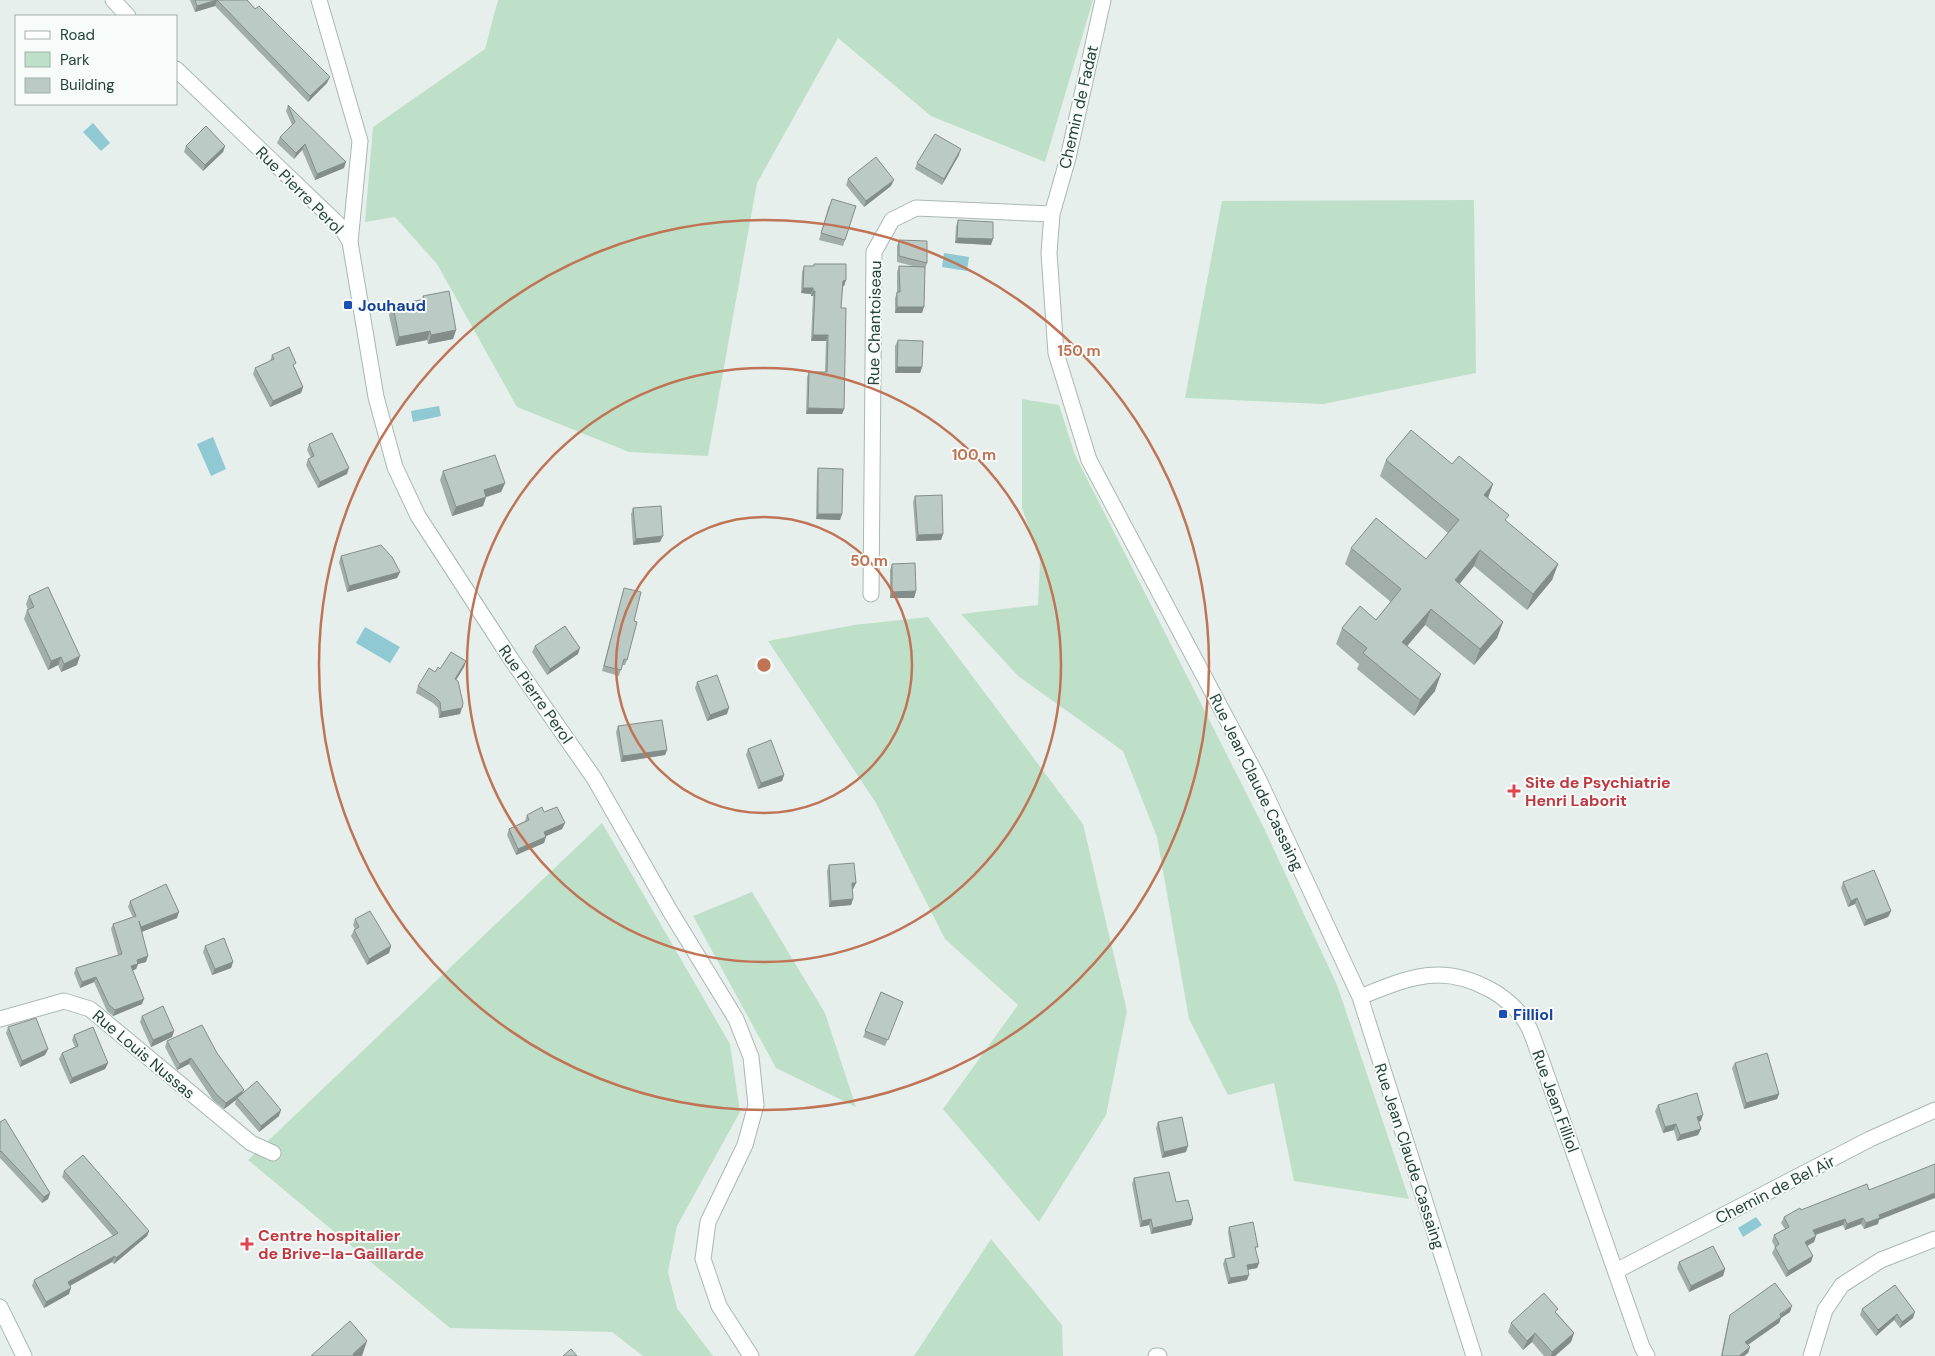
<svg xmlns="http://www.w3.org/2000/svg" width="1935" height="1356" font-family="'DM Sans',sans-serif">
	<rect width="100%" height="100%" fill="#e6efeb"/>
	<path fill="#bfe0c8" d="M498,0H1093L1045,162L931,116L838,38L757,183L708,456L629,452L517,407L437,264L395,217L365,222L373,127L485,49Z
		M1474,200L1476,373L1323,404L1185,398L1222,201Z
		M1022,399L1059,405L1075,455L1264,828L1337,985L1409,1199L1294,1181L1274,1083L1228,1095L1189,1019L1157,837L1123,751L1018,676L961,614L1038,605L1040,561L1022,508Z
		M928,617L1083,824L1127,1011L1106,1115L1039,1222L943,1109L1018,1005L945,939L876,803L768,641L854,625Z
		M602,823L730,1044L740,1112L677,1226L668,1272L677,1308L713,1356H643L612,1332L450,1328L248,1160Z
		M752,892L825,1013L856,1107L776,1068L693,916Z
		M991,1239L1062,1325L1063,1356H914Z"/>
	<path fill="#8ec9d4" d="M93,123L110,143L101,151L83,132Z
		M944,253L969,257L967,271L942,267Z
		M439,406L441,416L413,422L411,411Z
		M213,437L226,469L211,476L197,444Z
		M365,627L400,647L390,663L356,643Z
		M1756,1217L1762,1225L1743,1237L1738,1228Z"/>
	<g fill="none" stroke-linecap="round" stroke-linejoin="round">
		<g stroke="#a8b8b2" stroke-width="17">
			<path id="street" d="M113,0L128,16
				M319,0L360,141L350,242
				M1103,0L1068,158L1052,214L1049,253L1056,353L1089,460L1258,778L1360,997L1474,1356
				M176,69L341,227L350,242L376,397L395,467L418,516L511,659L594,778L670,911L736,1019L751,1057L756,1105L745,1145L708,1222L703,1259L719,1306L751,1356
				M871,594L874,252L892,220L916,208L1052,214
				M1360,997C1408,978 1441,962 1491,990C1504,997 1519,1010 1527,1024C1533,1034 1536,1048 1541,1059L1642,1347L1647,1356
				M0,1019L64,1001L90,1009L251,1143L273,1153
				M1616,1271L1870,1139L1935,1110
				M1156,1356H1159
				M1811,1356L1825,1310L1842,1285L1881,1260L1935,1239"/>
		</g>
		<g stroke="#a4bbb3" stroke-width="17">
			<path id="secondary" d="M0,1307L24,1356"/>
		</g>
		<use href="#street" stroke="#fff" stroke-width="15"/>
		<use href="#secondary" stroke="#fff" stroke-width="15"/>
	</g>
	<path fill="#a1aea9" d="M190,0H247L327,83L308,102L215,6L195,12Z
		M288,105L344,168L315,180L302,150L294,159L277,143L280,137L292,125L286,111Z
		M186,146H225L223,152L203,171L184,152Z
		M959,155L942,185L915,169L917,163Z
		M848,179L891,186L864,207L846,185Z
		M829,205L845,240L843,246L819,240Z
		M958,220L991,245L955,243L956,226Z
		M899,240L927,263L925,269L922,313H895V298L897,292V272L899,266H913L897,262V246Z
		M814,264L846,280L844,286H843L841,308L844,409L842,414H806L807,377L809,372H825L826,341H811L813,296H811V294L801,293L802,272L804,266H813Z
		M423,296L456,330L453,339L428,344L427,340L396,346L389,315L393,306L422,300Z
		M898,340L922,367L920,373H895V346Z
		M272,355L295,368L303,387L301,393L270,407L253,374L255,368L270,361Z
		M309,444L347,474L318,488L306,465L308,459L311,458L307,450Z
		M1386,460L1452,464L1493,484L1488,497L1507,522L1558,564L1552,580L1527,610L1474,566L1459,584L1503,622L1497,638L1474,665L1425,625L1407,646L1435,691L1414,716L1357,669L1359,664L1336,644L1342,628L1376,620L1391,602L1345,564L1351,548L1426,559L1448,533L1380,476Z
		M818,468L842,514L840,520L816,519L817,474Z
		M443,471L505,483L501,492L486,497L483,506L452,516L440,480Z
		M915,496L943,534L941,540L916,541L913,502Z
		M633,508L660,542L633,545L631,514Z
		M341,556L400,572L397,578L347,592L339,562Z
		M892,564L916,591L914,598H890V570Z
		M624,588L634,621L627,660L625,665H622L619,676L602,671Z
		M29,596L77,665L61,672L58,665L48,670L24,619L27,610H28L26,604Z
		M535,646L578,654L547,675L532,652Z
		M466,661L464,667L456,680L460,714L439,718L438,708L433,703L416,693L418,686L435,672Z
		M697,682L727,714L707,721L695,688Z
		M618,726L667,750L665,755L621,762L616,732Z
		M748,749L784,775L782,781L758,789L746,755Z
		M544,812L565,823L562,829L546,836L544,843L516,855L507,835L509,829L525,821L527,815Z
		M829,865L856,883L853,889H852L853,899L851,905L829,907L827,871Z
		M1843,882L1891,911L1888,917L1864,926L1855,904L1848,907L1841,888Z
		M130,901L177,918L141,932L146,962L138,964L136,969L133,970L142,1004L113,1016L107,1011L94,982L80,988L74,973L76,968L118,955L111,929L113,924L133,917L128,907Z
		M355,919L391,946L389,953L367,965L351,936L354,930L355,929L353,925Z
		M205,946L233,962L231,968L212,975L203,952Z
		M881,992L903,1002L885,1046L863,1037Z
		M142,1016L174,1031L172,1037L151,1047L140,1022Z
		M8,1027L48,1049L45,1055L20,1067L6,1033Z
		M74,1035L108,1063L105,1069L70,1084L59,1059L62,1053L75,1047L72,1040Z
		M167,1041L217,1053L242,1093L279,1116L259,1132L235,1104L236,1100L224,1109L213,1100L189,1064L177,1070L176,1068L165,1047Z
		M1735,1063L1779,1094L1777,1099L1744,1109L1732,1068Z
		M1658,1105L1701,1121L1699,1122L1698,1135L1677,1141L1674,1130L1663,1133L1655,1111Z
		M0,1122L50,1193L48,1199L42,1203L0,1158Z
		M1158,1122L1186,1152L1162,1158L1156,1128Z
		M64,1171L149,1231L147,1236L114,1264L112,1262L70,1286L69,1294L44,1308L32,1286L34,1280L113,1236L62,1177Z
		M1134,1178L1176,1202L1193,1219L1191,1225L1151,1234L1149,1225L1140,1227L1132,1184Z
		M1867,1184L1879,1220L1878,1224L1864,1229L1861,1224L1845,1230L1843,1225L1816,1235L1814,1242L1807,1246L1811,1262L1786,1277L1772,1253L1775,1247L1772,1241L1774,1235L1785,1229L1781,1223L1784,1217Z
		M1229,1227L1256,1252L1259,1263L1257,1268L1248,1270L1247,1280L1228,1284L1223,1264L1225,1259L1232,1257L1228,1232Z
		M1679,1262L1725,1269L1723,1276L1689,1292L1677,1268Z
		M1895,1285L1913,1318L1900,1328L1894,1320L1876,1336L1860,1315L1862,1309Z
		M1790,1312L1781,1318L1779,1323L1748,1345L1750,1347L1748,1353L1744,1356H1721L1728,1321L1730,1315Z
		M1557,1313L1574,1333L1571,1342L1555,1356H1544L1532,1342L1523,1350L1508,1332L1511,1323Z"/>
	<path fill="#838d89" d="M217,0L215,6L195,12L197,6Z
		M330,77L327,83L308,102L310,96Z
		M305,144L302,150L294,159L296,153Z
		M225,146L223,152L203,171L205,165Z
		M961,149L959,155L942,185L944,179Z
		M346,162L344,168L315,180L317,174Z
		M894,180L891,186L864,207L866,201Z
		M957,238L993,239L991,245L955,243Z
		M846,280L844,286L841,287L843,281Z
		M803,288H813L811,294L801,293Z
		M813,291H815L813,296H811Z
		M897,307H924L922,313H895Z
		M456,330L453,339L428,344L431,335Z
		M430,331L427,340L396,346L399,337Z
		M813,335H828L826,341H811Z
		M897,367H922L920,373H895Z
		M303,387L301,393L270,407L273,401Z
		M808,408L844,409L842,414H806Z
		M349,468L347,474L318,488L320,482Z
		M505,483L501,492L486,497L483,506L452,516L456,507L484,490Z
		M1493,484L1487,501L1484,495Z
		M818,514H842L840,520L816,519Z
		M943,534L941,540L916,541L918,535Z
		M663,536L660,542L633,545L636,539Z
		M1480,550L1474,566L1449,597L1455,580Z
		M1558,564L1552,580L1527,610L1533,594Z
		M400,572L397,578L347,592L349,586Z
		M916,591L914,598H890L892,592Z
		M1431,609L1425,625L1396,659L1402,642Z
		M1503,622L1497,638L1474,665L1480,649Z
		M580,648L578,654L547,675L550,669Z
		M80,656L77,665L61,672L64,664Z
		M61,657L58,665L48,670L51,661Z
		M466,661L464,667L453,685L455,679Z
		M1441,674L1435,691L1414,716L1420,700Z
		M462,708L460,714L439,718L441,712Z
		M729,708L727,714L707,721L710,715Z
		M667,750L665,755L621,762L623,756Z
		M784,775L782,781L758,789L761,783Z
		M565,823L562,829L542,838L544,832Z
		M546,837L544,843L516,855L518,849Z
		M852,883H856L853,889H849Z
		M1857,898L1855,904L1848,907L1851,901Z
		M853,899L851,905L829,907L831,901Z
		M1891,911L1888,917L1864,926L1866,920Z
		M179,912L177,918L139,933L141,927Z
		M391,946L389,953L367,965L369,959Z
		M148,956L146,962L138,964L136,969L129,972L131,966L137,960Z
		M233,962L231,968L212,975L215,969Z
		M96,977L94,982L80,988L82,982Z
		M144,999L142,1004L113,1016L115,1010Z
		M174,1031L172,1037L151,1047L153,1040Z
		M48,1049L45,1055L20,1067L22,1061Z
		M191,1058L189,1064L177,1070L180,1064Z
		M108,1063L105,1069L70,1084L72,1078Z
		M244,1090L241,1096L237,1098L236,1100L224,1109L226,1103Z
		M1779,1094L1777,1099L1744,1109L1746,1103Z
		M281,1110L279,1116L259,1132L261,1126Z
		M1703,1115L1701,1121L1695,1123L1697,1117Z
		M1676,1124L1674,1130L1663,1133L1665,1127Z
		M1701,1129L1698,1135L1677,1141L1680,1135Z
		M1188,1146L1186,1152L1162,1158L1164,1152Z
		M50,1193L48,1199L42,1203L44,1197Z
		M1935,1193V1198L1879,1220L1878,1224L1864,1229L1866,1223L1879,1215Z
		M1863,1218L1861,1224L1845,1230L1847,1224Z
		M1151,1219L1149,1225L1140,1227L1142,1221Z
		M1193,1219L1191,1225L1151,1234L1153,1228Z
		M1845,1219L1843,1225L1811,1236L1813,1230Z
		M149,1231L147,1236L114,1264L116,1258Z
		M1816,1236L1814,1242L1803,1248L1805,1242Z
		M115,1256L112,1262L66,1288L68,1282Z
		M1813,1256L1811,1262L1786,1277L1788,1271Z
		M1259,1263L1257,1268L1245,1270L1247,1265Z
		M1725,1269L1723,1276L1689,1292L1691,1286Z
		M1249,1275L1247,1280L1228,1284L1230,1278Z
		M71,1288L69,1294L44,1308L46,1302Z
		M1792,1306L1790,1312L1781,1318L1779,1323L1743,1348L1745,1342Z
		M1915,1312L1913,1318L1900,1328L1902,1322Z
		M1897,1314L1894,1320L1876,1336L1878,1330Z
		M1535,1333L1532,1342L1523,1350L1527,1341Z
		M1574,1333L1571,1342L1555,1356H1551L1552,1352Z
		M367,1341L362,1356H352L353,1354Z
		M1750,1347L1748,1353L1744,1356H1739Z"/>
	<path fill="#bbcac4" stroke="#838d89" d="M195,0H217L197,6Z
		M217,0H247L255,9L259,6L330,77L310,96Z
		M288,105L346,162L317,174L305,144L296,153L280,137L295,122Z
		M206,126L225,146L205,165L186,146Z
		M935,134L961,149L944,179L917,163Z
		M876,157L894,180L866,201L848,179Z
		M832,199L856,206L845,240L821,233Z
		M958,220L993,222V239L957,238Z
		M899,240L927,241V263L899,256Z
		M814,264H846V280L843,281L841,308H846L844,409L808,408L809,372H827L828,335H813L815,291H813V288H803L804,266H814Z
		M899,266L925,267L924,307H897V292H900Z
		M449,291L456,330L431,335L430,331L399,337L393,306L424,299L423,296Z
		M898,340L923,341L922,367H897Z
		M289,347L296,363L293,365L303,387L273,401L255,368L274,359L272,355Z
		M1411,430L1452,464L1459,456L1493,484L1484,495L1509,515L1505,520L1558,564L1533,594L1480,550L1455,580L1503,622L1480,649L1431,609L1402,642L1441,674L1420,700L1363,653L1367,648L1342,628L1360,606L1376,620L1401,589L1351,548L1376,518L1426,559L1459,520L1386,460Z
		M332,433L349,468L320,482L308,459L314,456L309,444Z
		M495,455L505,483L484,490L486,497L456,507L443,471Z
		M818,468L843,469L842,514H818Z
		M942,495L943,534L918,535L915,496Z
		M661,506L663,536L636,539L633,508Z
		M381,545L392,557L400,572L349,586L341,556Z
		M915,563L916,591L892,592V564Z
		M48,587L80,656L64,664L61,657L51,661L27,610L34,607L29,596Z
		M624,588L641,592L634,621L637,622L627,660L624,659L621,670L604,666Z
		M565,626L580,648L550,669L535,646Z
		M451,652L466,661L455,679L458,681L463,703L462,708L441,712L440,702L435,697L418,686L429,668L435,672L438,667L440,669Z
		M717,675L729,708L710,715L697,682Z
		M662,720L667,750L623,756L618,726Z
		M771,740L784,775L761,783L748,749Z
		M542,807L544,812L557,807L565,823L544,832L546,837L518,849L509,829L529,820L527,815Z
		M854,863L856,883H852L853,899L831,901L829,865Z
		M1874,870L1891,911L1866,920L1857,898L1851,901L1843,882Z
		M166,884L179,912L141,927L139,921L148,956L137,960L138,964L131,966L144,999L115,1010L109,1005L96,977L82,982L76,968L122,954L113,924L136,916L130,901Z
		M370,911L391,946L369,959L354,930L359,927L355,919Z
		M224,938L233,962L215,969L205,946Z
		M881,992L903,1002L888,1040L865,1031Z
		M163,1006L174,1031L153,1040L142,1016Z
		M36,1018L48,1049L22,1061L8,1027Z
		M202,1025L217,1053L244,1090L226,1103L216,1094L191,1058L180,1064L178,1062L167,1041Z
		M93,1027L108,1063L72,1078L62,1053L78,1046L74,1035Z
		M1767,1053L1779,1094L1746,1103L1735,1063Z
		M257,1081L281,1110L261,1126L237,1098Z
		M1697,1093L1703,1115L1697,1117L1701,1129L1680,1135L1676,1124L1665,1127L1658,1105Z
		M1182,1117L1188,1146L1164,1152L1158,1122Z
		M5,1119L50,1193L44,1197L1,1151L0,1152V1122Z
		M83,1155L149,1231L116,1258L115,1256L68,1282L71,1288L46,1302L34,1280L118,1233L64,1171Z
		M1935,1164V1193L1879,1215L1880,1218L1866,1223L1863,1218L1847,1224L1845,1219L1813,1230L1816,1236L1805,1242L1813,1256L1788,1271L1775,1247L1779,1244L1774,1235L1789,1227L1784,1217L1800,1208L1801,1210L1867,1184L1869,1190Z
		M1169,1172L1176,1202L1188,1200L1193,1219L1153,1228L1151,1219L1142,1221L1134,1178Z
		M1253,1222L1258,1247H1255L1259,1263L1247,1265L1249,1275L1230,1278L1225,1259L1235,1257L1229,1227Z
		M1713,1246L1725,1269L1691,1286L1679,1262Z
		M1775,1283L1792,1306L1780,1314L1781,1317L1745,1342L1750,1347L1739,1356H1723L1722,1355L1730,1315Z
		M1895,1285L1915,1312L1902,1322L1897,1314L1878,1330L1862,1309Z
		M1544,1293L1558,1309L1555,1312L1574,1333L1552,1352L1535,1333L1527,1341L1511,1323Z
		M350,1321L367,1341L353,1354L354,1356H311Z
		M571,1349L577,1356H563Z"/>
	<g fill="none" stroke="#c07456" stroke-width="2.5">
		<circle cx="764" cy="665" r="148"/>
		<circle cx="764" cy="665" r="297"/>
		<circle cx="764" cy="665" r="445"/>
	</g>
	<g fill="#1a4fb4" stroke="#f7fbf9" stroke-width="2">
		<rect x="343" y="300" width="10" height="10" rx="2.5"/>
		<rect x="1498" y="1009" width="10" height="10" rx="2.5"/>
	</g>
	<g fill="#e0444e" stroke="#f7fbf9" stroke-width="2">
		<path d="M1511.5 783.5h5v5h5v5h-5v5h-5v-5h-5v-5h5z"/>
		<path d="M244.5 1236.5h5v5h5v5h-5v5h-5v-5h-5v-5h5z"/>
	</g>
	<g text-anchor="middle" stroke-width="4" stroke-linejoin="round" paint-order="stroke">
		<g font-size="16" fill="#24423a" stroke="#f7fbf9">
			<text transform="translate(1078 107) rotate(-77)" y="6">Chemin de Fadat</text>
			<text transform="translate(300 190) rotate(45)" y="6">Rue Pierre Perol</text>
			<text transform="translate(874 323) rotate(-89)" y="6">Rue Chantoiseau</text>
			<text transform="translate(536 694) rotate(55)" y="6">Rue Pierre Perol</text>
			<text transform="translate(1257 782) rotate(64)" y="6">Rue Jean Claude Cassaing</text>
			<text transform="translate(144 1054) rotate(40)" y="6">Rue Louis Nussas</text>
			<text transform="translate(1556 1101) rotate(70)" y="6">Rue Jean Filliol</text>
			<text transform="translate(1410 1156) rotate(72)" y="6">Rue Jean Claude Cassaing</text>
			<text transform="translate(1775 1189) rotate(-27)" y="6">Chemin de Bel Air</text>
		</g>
		<g font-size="16" font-weight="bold" fill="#164399" stroke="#f7fbf9" text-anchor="start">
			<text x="358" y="311">Jouhaud</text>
			<text x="1513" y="1020">Filliol</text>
		</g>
		<g font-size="16" font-weight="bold" fill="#be3a42" stroke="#f7fbf9" text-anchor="start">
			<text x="1525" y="788">Site de Psychiatrie<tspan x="1525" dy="18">Henri Laborit</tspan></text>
			<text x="258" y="1241">Centre hospitalier<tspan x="258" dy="18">de Brive-la-Gaillarde</tspan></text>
		</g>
	</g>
	<circle cx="764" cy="665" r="8" fill="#c07456" stroke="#f7fbf9" stroke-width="2.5"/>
	<g font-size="15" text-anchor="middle" font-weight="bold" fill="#c07456" stroke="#f7fbf9" stroke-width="4" stroke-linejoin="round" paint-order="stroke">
		<text x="1079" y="356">150 m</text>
		<text x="974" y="460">100 m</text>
		<text x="869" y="566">50 m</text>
	</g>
	<rect x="15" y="15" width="162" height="90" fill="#f7fbf9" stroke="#a3b1ad"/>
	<rect x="25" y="31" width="25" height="8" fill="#ffffff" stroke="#a3b1ad"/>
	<text x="60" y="40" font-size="15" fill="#24423a">Road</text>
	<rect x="25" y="52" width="25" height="15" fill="#bfe0c8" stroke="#a3b1ad"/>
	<text x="60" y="65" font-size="15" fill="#24423a">Park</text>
	<rect x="25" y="78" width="25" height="15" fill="#bbcac4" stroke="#a3b1ad"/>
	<text x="60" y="90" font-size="15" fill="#24423a">Building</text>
</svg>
